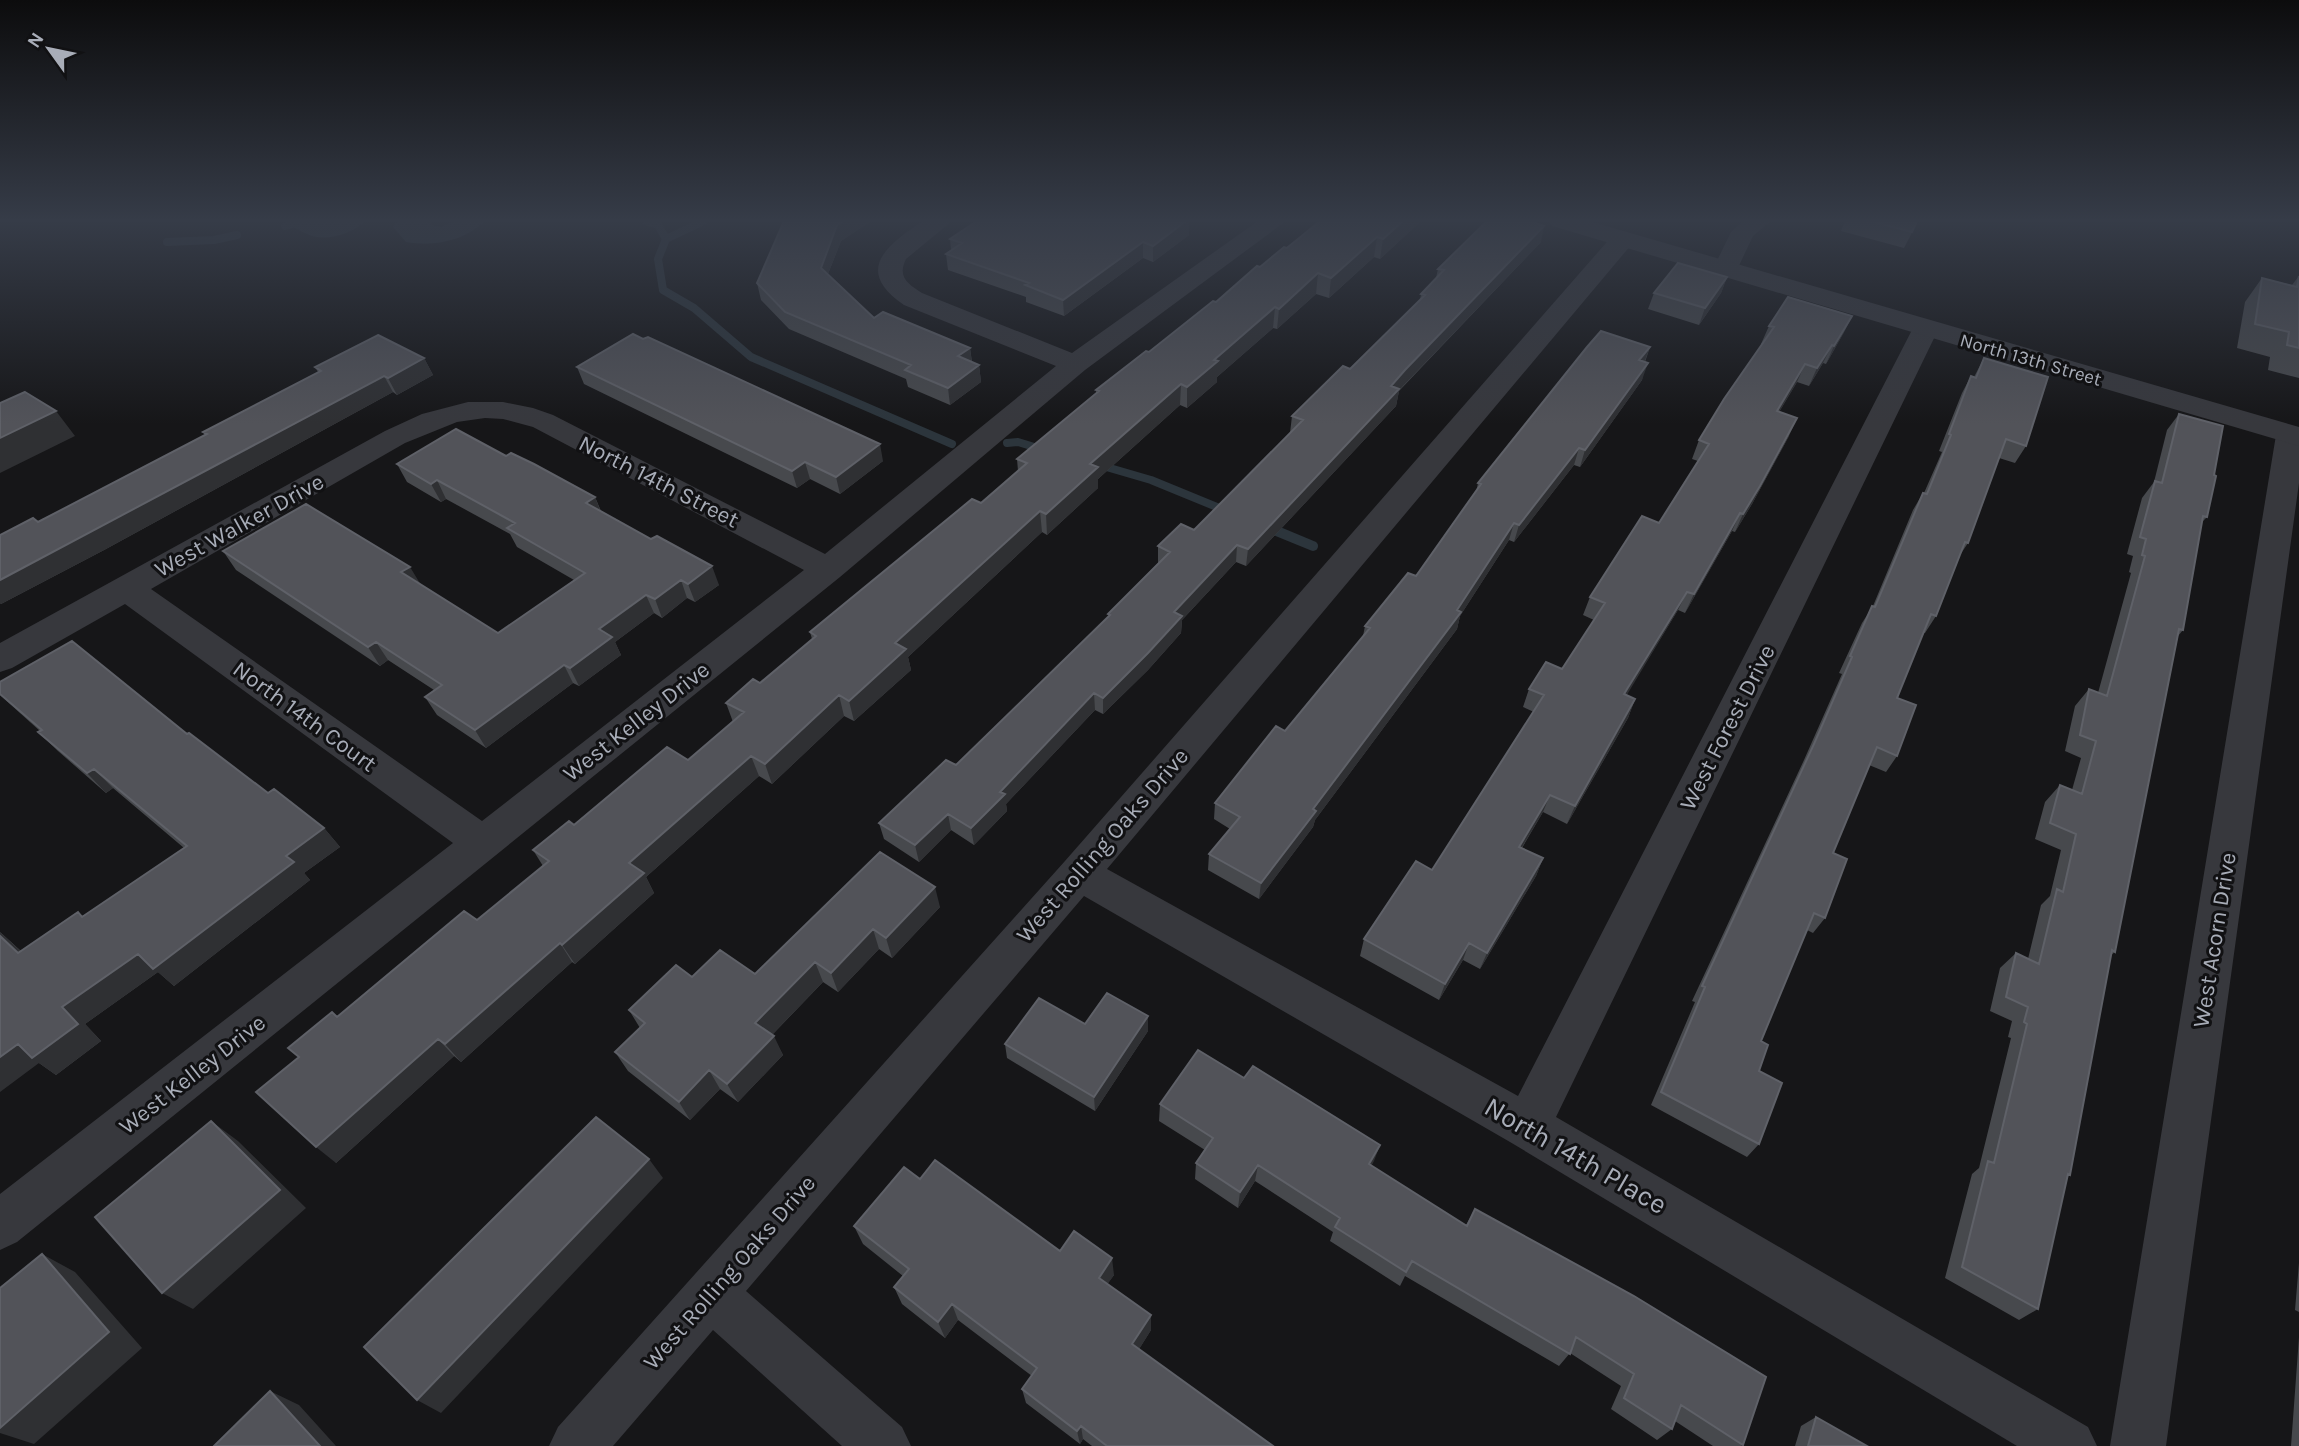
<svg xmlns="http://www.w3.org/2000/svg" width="2299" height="1446" font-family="Karla,sans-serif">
	<rect width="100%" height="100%" fill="#161618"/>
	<path fill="#2c353c" d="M298,221H365C351,235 323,243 305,233C299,231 295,227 289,225Z
		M397,221H430L432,225L441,227L454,221H485C464,241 435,247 406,242L393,227Z"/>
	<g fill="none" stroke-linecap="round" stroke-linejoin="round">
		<path stroke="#2c353c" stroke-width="8" d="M646,221L658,225L666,239L658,259L663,290L694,308L751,357L952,444
			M285,226L303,221
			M666,239L704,221
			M167,242L214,240L237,235
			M1007,443L1018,442L1044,450
			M1096,464L1151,480L1229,512"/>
		<path stroke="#2c353c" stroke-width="10" d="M1267,527L1313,546"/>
		<path fill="#37383d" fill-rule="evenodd" d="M923,221H952L906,259C897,277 908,284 922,293L1072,353L1258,221H1286L1085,370L840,577L17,1242L0,1250V1194L453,843L125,604L12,668L0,672V643L385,431L422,414L468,402H503L533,408L553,415L825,554L1056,366L904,305C854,271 885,246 923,221ZM485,418L503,419L533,427L804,570L482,821L151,589L405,443L457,422Z
			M1743,221H1771L1753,236L1735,274L1726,277L1717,274L1713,269L1731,232Z
			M1622,233L1631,235L1634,240L1631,245L1107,869L1518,1096L1913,328L1917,322L1926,320L1935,322L1939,328L1556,1117L2088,1427L2097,1446H2017L1510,1142L1084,896L746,1291L902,1427L911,1446H842L713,1330L613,1446H549L558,1427L1065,861L1613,235Z
			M2291,426L2299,428V483L2166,1446H2110L2276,435L2281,429Z"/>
		<path fill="#37383d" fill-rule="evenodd" d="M1549,221H1589L2299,427V446L1552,226Z"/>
	</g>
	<path fill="#47494d" d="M784,221H871L841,241L828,274L874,318L970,348L972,362L979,365L981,382L950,405L908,387L906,379L789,329L761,300L757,283Z
		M977,221H1189V235L1153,262L1143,258L1064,316L1026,302V297L948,270L946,254L951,250L950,239Z
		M1320,221H1421L1380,259L1374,257L1329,298L1316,294L1277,329L1273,328L1217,377V382L1187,408L1180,405L1098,479V488L1047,535L1042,532L908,657L911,670L854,721L844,716L772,784L759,776L646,877L654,893L575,964L572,962L461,1062L454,1056L336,1163L298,1057L337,1017L477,920L543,866L533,850L574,825L688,760L733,722L726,703L760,683L812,639L810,632L981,503L1018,471L1017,459L1096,394V390L1216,302Z
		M1845,221H1918L1904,248L1841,231Z
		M1541,242L1399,391L1396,406L1246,566L1236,562L1182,620L1181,633L1148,670L1103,714L1095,710L1006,804L1007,811L974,845L951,830L919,862L884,839L879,823L956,765L1108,618V614L1158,563V546L1194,530L1290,433L1292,416L1350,369L1420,300L1421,294L1436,278L1438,269Z
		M2299,276V378L2268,370L2270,357L2237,348L2245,302L2262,278L2292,285Z
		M1727,277L1721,293L1699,325L1648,309L1654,293Z
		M1852,316L1843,334L1826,364L1823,363L1809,386L1797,382L1779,412L1789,436L1752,504L1735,532L1732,531L1685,613L1678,610L1626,695L1635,699L1628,718L1567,824L1543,812L1522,848L1543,858L1536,876L1480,969L1463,960L1439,1000L1360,956L1364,939L1432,870L1534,712L1523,707L1529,689L1562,669L1594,620L1583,615L1590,597L1659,523L1698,461L1692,459L1699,440L1762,344H1761L1769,326Z
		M1650,347L1645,362L1642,380L1580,467L1574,465L1514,542L1509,540L1460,616L1457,629L1315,820L1313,827L1259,899L1208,870L1209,854L1230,829L1214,819L1215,803L1285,731L1363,636L1365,626L1416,576L1476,492L1478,483Z
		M424,358L433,375L397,395L393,392L106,549L1,604L0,603V535L38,522L206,435L203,432L318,372L315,367Z
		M1984,358L2026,446L2015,463L1999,458L1968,543L1960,555L1936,616L1925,633H1923L1897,698V756L1886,772L1869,765L1833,853L1825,918L1813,933L1807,930L1761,1041L1759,1071V1144L1747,1157L1651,1105L1695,1002L1692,1001L1804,760L1842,674L1839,673L1862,623L1873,606L1913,510L1923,493H1924L1942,452L1939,451L1962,393L1971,376L1974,377Z
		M577,367L883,461L840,494L810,479L797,488L584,384Z
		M2179,414L2207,517L2202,522L2183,630L2178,636L2115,952L2111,955L2070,1175L2067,1177L2038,1309L2019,1320L1945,1278L1972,1174L1979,1168L2011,1038L2008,1037L2012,1021L1990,1011L2000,968L2016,953L2028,959L2041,905L2050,896L2061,850L2035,839L2045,802L2060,785L2072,790L2081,758L2065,751L2075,706L2089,689L2098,693L2131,573L2129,572L2133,556L2127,554L2142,498L2154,482L2167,430Z
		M506,456L595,497L601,511L719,585L695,602L687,598L662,618L654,613L615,642L621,655L579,686L573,683L486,748L437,715L425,697L434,690L388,660L380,666L236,570L223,551L420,584L498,633L574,580L517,547L510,534L446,499L441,502L407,482L397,464Z
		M0,682L187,734L268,793L324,828L340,847L304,873L310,880L174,986L158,972L85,1024L101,1041L56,1075L39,1063L0,932L21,951L78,912L83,916L184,848L113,788L106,793L58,751L38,732L40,731L0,695Z
		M880,852L940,907L892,958L879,949L838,992L823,982L772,1035L783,1055L738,1102L720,1089L690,1120L628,1071L615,1052L640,1028L629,1010L692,977L755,974Z
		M1148,1031L1095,1111L1007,1058L1005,1044Z
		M1244,1078L1380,1145L1371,1166L1466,1225L1475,1209L1743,1445L1741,1446H1713L1675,1421L1672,1429L1657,1440L1611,1409L1621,1386L1570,1353L1559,1366L1405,1276L1400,1286L1330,1241L1333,1232L1255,1181L1238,1208L1195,1179L1196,1163L1205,1150L1159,1121L1160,1104Z
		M920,1179L1060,1251L1114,1275L1107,1284L1151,1315V1330L1139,1349L1273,1446H1092L1083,1439L1080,1444L1026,1403L1022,1389L1032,1376L958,1320L945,1338L902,1304L894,1287L903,1276L863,1244L854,1226Z
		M2299,1263V1312L2295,1310Z
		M2299,1337V1446H2291Z
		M1816,1417L1867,1446H1795L1801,1426Z"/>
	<path fill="#2f3033" d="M843,221H871L841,241L824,284L821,268L837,225Z
		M1186,221H1189V235L1153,262V246Z
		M1403,221H1421L1380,259L1383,239Z
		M1544,226L1541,242L1402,387L1399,391L1396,406L1246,566L1248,549L1405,370Z
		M1377,237L1374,257L1329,298L1331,278Z
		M1143,242V258L1064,316L1063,300Z
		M1318,273L1316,294L1277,329L1279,309Z
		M1727,277L1721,293L1699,325L1705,308Z
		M1275,307L1273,328L1217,377V382L1187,408V387L1214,360Z
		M1852,316L1843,334L1826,364L1834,346Z
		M1832,345L1823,363L1809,386L1817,368Z
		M1650,347L1644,363L1639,360Z
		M970,348L972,364L958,356Z
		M424,358L433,375L397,395L388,378Z
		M1648,363L1642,380L1580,467L1585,450Z
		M1805,364L1797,382L1769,429L1777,411Z
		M979,365L981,382L950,405L948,388Z
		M384,376L393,392L106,549L1,604L0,603V580Z
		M1181,384L1180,405L1098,479V488L1047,535L1046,514L1090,464Z
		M56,411L75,436L0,473V438Z
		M1797,418L1789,436L1752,504L1735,532L1743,514Z
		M880,444L883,461L840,494L836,477Z
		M1579,448L1574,465L1514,542L1519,525Z
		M805,462L810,479L797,488L792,471Z
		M437,480L446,499L441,502L431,484Z
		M595,497L602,515L586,503Z
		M1040,511L1042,532L908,657L911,670L854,721L849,701L895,643Z
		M1740,513L1732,531L1685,613L1694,594Z
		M1514,523L1509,540L1460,616L1457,629L1315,820L1313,827L1259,899L1261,883L1457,610Z
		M1237,545L1236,562L1182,620L1181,633L1148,670L1103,714V698L1174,612Z
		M712,566L719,585L695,602L688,584Z
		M410,567L421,585L401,572Z
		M681,580L687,598L662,618L655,599Z
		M1687,592L1678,610L1616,713L1624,694Z
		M646,595L654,613L615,642L621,655L579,686L570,668L599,629Z
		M376,642L388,660L380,666L368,647Z
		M564,665L573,683L486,748L475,730Z
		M1094,693L1095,710L1006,804L1007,811L974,845L971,828L1000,792Z
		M839,695L844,716L772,784L765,764Z
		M1635,699L1628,718L1567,824L1575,806Z
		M751,756L759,776L646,877L654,893L575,964L562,945L629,863Z
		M94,769L113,788L106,793L87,773Z
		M1550,795L1543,812L1512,864L1519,847Z
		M948,814L951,830L919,862L915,845Z
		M324,828L340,847L304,873L310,880L174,986L158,972L85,1024L101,1041L56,1075L39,1063L0,1092V1057L62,1007L138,954L286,856Z
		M1543,858L1536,876L1480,969L1487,953Z
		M935,887L940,907L892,958L886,938Z
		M873,929L879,949L838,992L831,973Z
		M0,932L41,970L18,953L0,936Z
		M560,943L572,962L461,1062L445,1044Z
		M1469,943L1463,960L1439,1000L1445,984Z
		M815,962L823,982L765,1042L755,1023Z
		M1148,1016V1031L1095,1111L1094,1097Z
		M774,1036L783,1055L738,1102L727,1084Z
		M438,1039L454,1056L336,1163L316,1147Z
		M709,1070L720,1089L690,1120L679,1102Z
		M211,1121L238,1141L306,1208L193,1309L162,1293Z
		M1380,1145L1374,1161L1364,1180L1369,1164Z
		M649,1159L663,1178L441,1413L417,1400Z
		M1258,1165L1255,1181L1238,1208L1240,1192Z
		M42,1254L75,1272L142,1348L34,1444L0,1433V1428Z
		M1112,1258L1114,1275L1100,1295L1099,1278Z
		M952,1304L958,1320L945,1338L938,1322Z
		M1151,1315V1330L1133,1359L1132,1344Z
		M270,1391L299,1405L336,1446H320Z
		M1081,1426L1083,1439L1080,1444L1077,1431Z"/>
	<path fill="#525359" stroke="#5f6168" stroke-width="2" d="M784,221H843L837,225L821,268L874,318L883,312L970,348L958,356L979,365L948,388L905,370L911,365L785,312L757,283Z
		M977,221H1186L1153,246L1143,242L1063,300L1025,285L1029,283L946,254L962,243L950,239Z
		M1320,221H1403L1383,239L1377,237L1331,278L1318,273L1279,309L1275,307L1214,360L1218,361L1187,387L1181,384L1090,464L1098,467L1046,514L1040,511L895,643L906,649L849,701L839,695L765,764L751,756L629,863L644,873L562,945L560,943L445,1044L438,1039L316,1147L256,1092L299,1057L288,1048L332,1012L337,1017L464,911L477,920L549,861L533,850L569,821L574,825L667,747L688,760L744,712L726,703L753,679L760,683L816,636L810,632L972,499L981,503L1027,463L1017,459L1099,391L1096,390L1146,351L1149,352L1213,301L1216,302L1257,266L1260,267L1284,247L1287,248Z
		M1487,221H1529L1544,226L1405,370L1391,386L1399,389L1248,549L1237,545L1174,612L1182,616L1148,653L1103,698L1094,693L1000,792L1005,794L971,828L948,814L915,845L879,823L946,760L956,765L1110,615L1108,614L1170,552L1158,546L1181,524L1194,530L1303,420L1292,416L1343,366L1350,369L1425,295L1421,294L1444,270L1438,269Z
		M1870,221H1917L1912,232Z
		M1678,263L1727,277L1705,308L1654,293Z
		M2299,276V348L2287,345L2289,332L2255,324L2262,278L2297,287Z
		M1788,297L1852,316L1834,346L1832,345L1817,368L1805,364L1777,411L1797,418L1760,486L1743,514L1740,513L1694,594L1687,592L1624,694L1635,699L1575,806L1550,795L1519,847L1543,858L1487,953L1469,943L1445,984L1364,939L1416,861L1432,870L1544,695L1529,689L1546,662L1562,669L1605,603L1590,597L1642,516L1659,523L1709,444L1699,440L1724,399L1774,327L1769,326Z
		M1601,331L1650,347L1639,360L1648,363L1585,450L1579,448L1519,525L1514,523L1457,610L1461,612L1313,809L1316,811L1261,883L1209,854L1240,817L1215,803L1276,726L1285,731L1370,628L1365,626L1408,573L1416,576L1481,484L1478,483L1587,347Z
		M633,334L643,339L648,337L880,444L836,477L805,462L792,471L577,367Z
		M378,335L424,358L388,378L384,376L0,580V535L33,518L38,522L207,434L203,432L321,371L315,367Z
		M1984,358L2048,377L2026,446L2006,439L1968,543L1965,542L1936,616L1931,614L1897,698L1916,705L1897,756L1877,747L1833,853L1847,859L1825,918L1814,913L1761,1041L1768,1045L1759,1071L1782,1083L1759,1144L1661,1092L1705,987L1702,986L1814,744L1852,657L1850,656L1872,606L1875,607L1923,493L1927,494L1951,435L1949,434L1971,376L1976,378Z
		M25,392L56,411L0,438V403Z
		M2179,414L2223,426L2214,475L2216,476L2207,517L2203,516L2183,630L2179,629L2115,952L2112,950L2070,1175L2068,1174L2038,1309L1962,1267L1988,1161L1994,1163L2027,1024L2024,1022L2028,1007L2006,997L2016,953L2039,964L2057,889L2063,892L2076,834L2050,823L2060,785L2082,794L2096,741L2080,735L2089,689L2107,696L2145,556L2142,555L2146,539L2140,537L2155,481L2162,483Z
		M456,429L506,456L511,453L534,464L595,497L586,503L651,539L657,536L712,566L688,584L681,580L655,599L646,595L599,629L612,637L570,668L564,665L475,730L425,697L442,685L376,642L368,647L223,551L306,504L410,567L401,572L498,633L585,573L507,528L515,523L437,480L431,484L397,464Z
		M72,641L187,734L189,733L268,793L274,789L324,828L286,856L294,862L153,969L138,954L62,1007L78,1024L32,1058L18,1044L0,1057V936L18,953L78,912L82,917L187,846L94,769L87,773L38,732L42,730L0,694V682Z
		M880,852L935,887L886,938L873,929L831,973L815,962L755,1023L774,1036L727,1084L709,1070L679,1102L615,1052L645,1023L629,1010L676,965L692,977L720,950L755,974Z
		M1107,993L1148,1016L1094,1097L1005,1044L1039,998L1085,1024Z
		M1198,1050L1244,1078L1253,1066L1380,1145L1369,1164L1467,1226L1475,1209L1634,1296L1766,1377L1743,1445L1681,1405L1672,1429L1624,1398L1634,1374L1576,1337L1570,1354L1412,1261L1406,1272L1335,1227L1340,1218L1258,1165L1240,1192L1196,1163L1213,1138L1160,1104Z
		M596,1117L649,1159L417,1400L364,1347Z
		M211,1121L280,1190L162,1293L95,1217Z
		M935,1160L1060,1251L1074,1231L1112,1258L1099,1278L1151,1315L1132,1344L1273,1446H1107L1081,1426L1077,1431L1022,1389L1037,1368L952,1304L938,1322L894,1287L909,1269L854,1226L904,1167L920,1179Z
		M42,1254L109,1332L0,1428V1288Z
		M270,1391L320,1446H214Z
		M1816,1417L1867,1446H1808Z"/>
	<linearGradient id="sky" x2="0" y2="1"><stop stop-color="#0c0c0d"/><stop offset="0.52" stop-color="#363c48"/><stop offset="1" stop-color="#363c48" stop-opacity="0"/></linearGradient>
	<rect width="2299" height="424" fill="url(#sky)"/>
	<g text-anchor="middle" stroke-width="6" stroke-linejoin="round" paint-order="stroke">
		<g font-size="19" fill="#a8adb8" stroke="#111113">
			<text transform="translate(2031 359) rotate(16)" y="7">North 13th Street</text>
		</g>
		<g font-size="23" fill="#a8adb8" stroke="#111113">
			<text transform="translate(659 481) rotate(27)" y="8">North 14th Street</text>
			<text transform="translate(239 525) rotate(-29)" y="8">West Walker Drive</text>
			<text transform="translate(305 716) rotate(36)" y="8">North 14th Court</text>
			<text transform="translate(636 721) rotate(-38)" y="8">West Kelley Drive</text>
			<text transform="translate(1727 727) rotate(-63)" y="8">West Forest Drive</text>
			<text transform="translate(1102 845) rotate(-49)" y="8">West Rolling Oaks Drive</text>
			<text transform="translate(2214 940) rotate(-81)" y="8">West Acorn Drive</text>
			<text transform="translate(192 1074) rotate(-38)" y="8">West Kelley Drive</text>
			<text transform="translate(729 1272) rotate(-49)" y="8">West Rolling Oaks Drive</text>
		</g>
		<g font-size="28" fill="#a8adb8" stroke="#111113">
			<text transform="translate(1576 1155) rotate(30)" y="10">North 14th Place</text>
		</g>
	</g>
	<g transform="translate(49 49) rotate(303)" stroke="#111113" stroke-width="5" paint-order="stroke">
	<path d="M0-5L12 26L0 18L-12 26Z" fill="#a8adb8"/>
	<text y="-10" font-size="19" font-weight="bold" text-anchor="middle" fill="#a8adb8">N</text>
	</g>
</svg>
